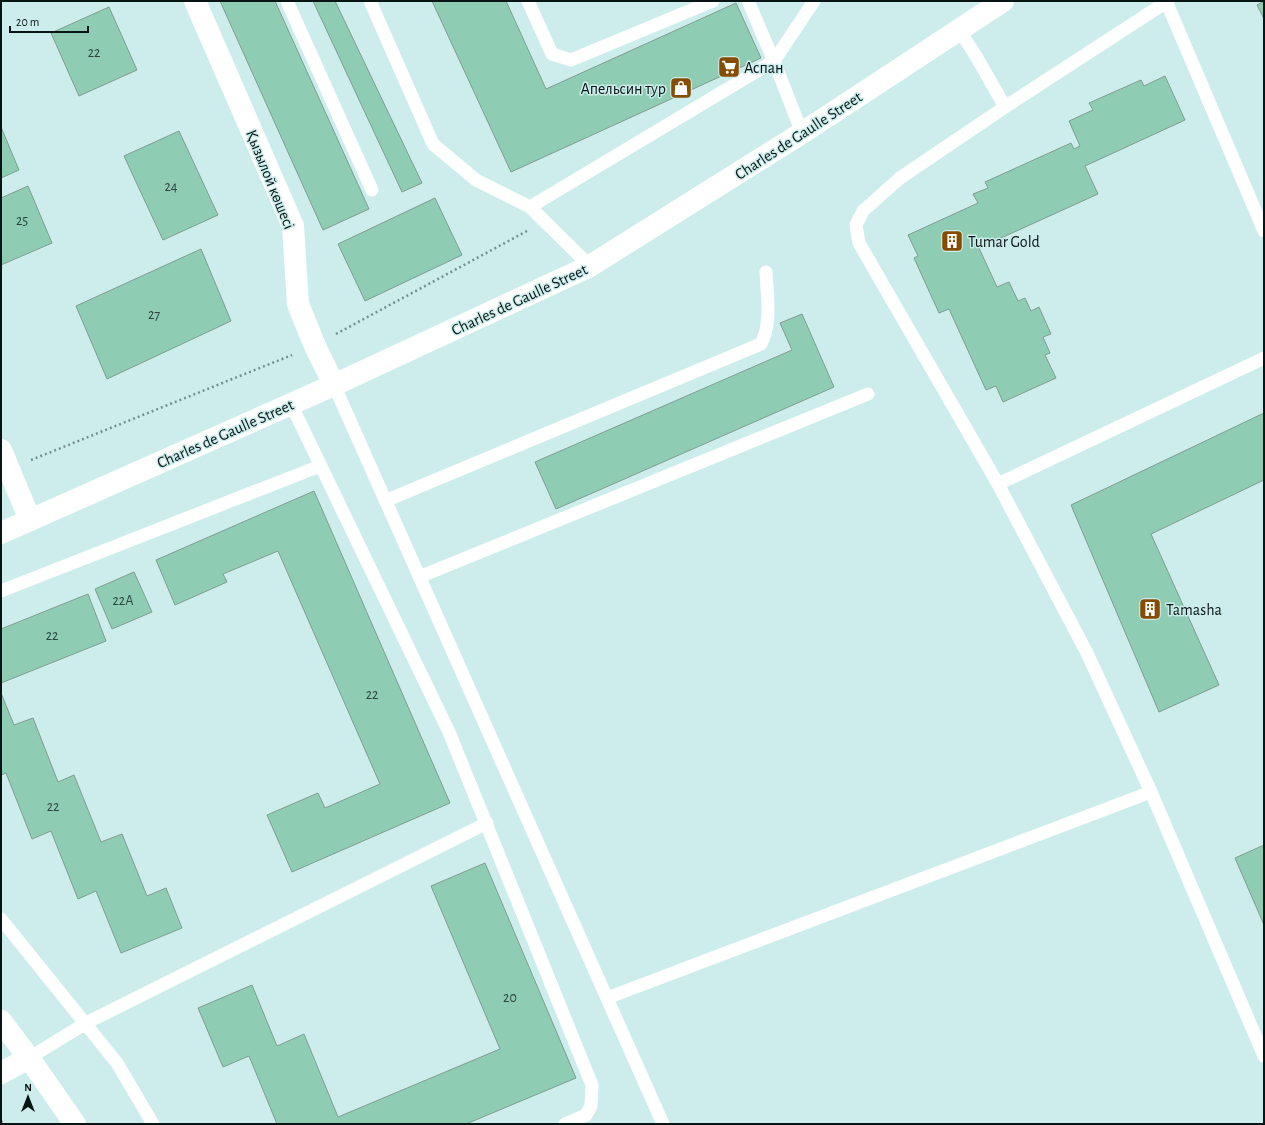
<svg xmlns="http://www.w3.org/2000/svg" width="1265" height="1125" font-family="'Alegreya Sans',sans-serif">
	<rect width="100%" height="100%" fill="#ccedec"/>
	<path fill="#8ecdb4" stroke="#819c91" d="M220,1H275L369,209L323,230Z
		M313,1H335L422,183L402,192Z
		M432,1H506L546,89L736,3L761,58L511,172Z
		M1264,1V19L1257,5Z
		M109,7L137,70L79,96L51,33Z
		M1165,76L1185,120L1085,166L1098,194L979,248L997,287L1009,282L1018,301L1025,298L1031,311L1039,307L1051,334L1043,337L1050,353L1045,355L1056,378L1003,402L996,386L986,390L949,309L939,313L914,258L918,256L908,235L978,203L973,194L988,188L985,182L1071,143L1074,149L1080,146L1069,121L1093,110L1089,103L1141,80L1144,86Z
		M1,127L19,170L1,178Z
		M179,131L218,215L163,240L124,156Z
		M28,186L52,243L1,265V198Z
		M435,198L462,255L365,301L338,244Z
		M201,249L231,321L107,379L76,306Z
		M802,314L834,387L556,509L535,462L792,350L780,323Z
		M1264,413V480L1151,534L1219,685L1159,712L1071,505Z
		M314,491L450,803L292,872L267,815L318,793L325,808L380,784L278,551L223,574L227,582L175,605L156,560Z
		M134,572L152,612L112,629L95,589Z
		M88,594L106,641L1,683V629Z
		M1,693L14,725L33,718L58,782L74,775L101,842L122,834L147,896L166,888L182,928L121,953L96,891L78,899L51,831L32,839L6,773L1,775Z
		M1264,845V925L1235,858Z
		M485,863L576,1078L466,1124H277L249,1056L223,1067L198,1008L252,985L277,1046L304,1034L338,1117L500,1049L431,886Z"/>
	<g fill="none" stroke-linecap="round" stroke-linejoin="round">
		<path stroke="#778f8e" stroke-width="2.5" stroke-dasharray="2 3" stroke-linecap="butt" d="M336,334L527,231
			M31,460L292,355
			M1,1121L3,1124"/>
		<path stroke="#fff" stroke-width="13" d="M287,1L372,190
			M370,1L433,144L476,180L530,207L590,266
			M528,1L552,54L571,60L713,1
			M748,1L774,61
			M1166,1L1264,231
			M1168,1L1005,107L900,178L863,211L856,225L859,243L998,484L1087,653L1151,792L1264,1056
			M959,30L976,56L1005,107
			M774,61L814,1
			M530,207L774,61L802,133
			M334,385L663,1124
			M291,404L449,732L592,1085L591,1106L586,1115L565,1124
			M998,484L1264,358
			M385,501L761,344C772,323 767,295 766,272
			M419,577L868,394
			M1,591L320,466
			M1,919L117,1063L153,1124
			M607,998L1151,792
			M29,1058L86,1023L487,823"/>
		<path stroke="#fff" stroke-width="22" d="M195,1L293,226L298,304L315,346L334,385
			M1,450L30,520
			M1,1073L29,1058"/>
		<path stroke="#fff" stroke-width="22" d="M1,533L334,385L590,266L802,133L1003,1
			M1,1021L29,1058L75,1124"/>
	</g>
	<defs>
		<g id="supermarket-square" transform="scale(1.15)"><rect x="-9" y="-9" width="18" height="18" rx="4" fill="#864c01" stroke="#ccedec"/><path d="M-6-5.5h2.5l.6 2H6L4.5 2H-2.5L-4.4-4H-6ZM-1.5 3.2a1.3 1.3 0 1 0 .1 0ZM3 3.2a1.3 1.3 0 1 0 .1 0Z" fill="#fff"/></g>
		<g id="shop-square" transform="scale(1.15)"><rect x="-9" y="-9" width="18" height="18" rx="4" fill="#864c01" stroke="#ccedec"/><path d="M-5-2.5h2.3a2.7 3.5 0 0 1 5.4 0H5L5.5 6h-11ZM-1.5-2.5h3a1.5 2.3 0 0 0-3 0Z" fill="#fff"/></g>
		<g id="building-square" transform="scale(1.15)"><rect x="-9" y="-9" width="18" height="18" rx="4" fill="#864c01" stroke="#ccedec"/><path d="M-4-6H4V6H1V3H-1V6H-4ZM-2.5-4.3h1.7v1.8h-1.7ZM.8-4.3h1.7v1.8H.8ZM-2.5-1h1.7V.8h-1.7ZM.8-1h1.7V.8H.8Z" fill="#fff"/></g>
	</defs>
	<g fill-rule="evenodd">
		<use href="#supermarket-square" x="729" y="67"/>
		<use href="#shop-square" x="681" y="88"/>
		<use href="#building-square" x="952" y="241"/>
		<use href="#building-square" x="1150" y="609"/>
	</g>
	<g text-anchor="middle" stroke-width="3" stroke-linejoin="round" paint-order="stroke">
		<g font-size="14" fill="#2a433d">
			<text x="94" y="57">22</text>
			<text x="171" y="191">24</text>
			<text x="22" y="225">25</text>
			<text x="154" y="319">27</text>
			<text x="123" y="605">22А</text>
			<text x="52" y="640">22</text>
			<text x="372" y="699">22</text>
			<text x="53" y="811">22</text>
			<text x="510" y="1002">20</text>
		</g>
		<g font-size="16" fill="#091515" stroke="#ccedec" text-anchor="start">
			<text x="744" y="73">Аспан</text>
			<text x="666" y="94" text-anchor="end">Апельсин тур</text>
			<text x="968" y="247">Tumar Gold</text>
			<text x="1166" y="615">Tamasha</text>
		</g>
		<g font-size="16" fill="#091515" stroke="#ccedec">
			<text transform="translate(798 135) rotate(-33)" y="6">Charles de Gaulle Street</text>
			<text transform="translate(271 179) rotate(68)" y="6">Қызылой көшесі</text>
			<text transform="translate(519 299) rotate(-25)" y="6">Charles de Gaulle Street</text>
			<text transform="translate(225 433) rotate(-24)" y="6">Charles de Gaulle Street</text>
		</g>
	</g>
	<rect width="1265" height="1125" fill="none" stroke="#091515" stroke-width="4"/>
	<g transform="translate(28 1097)" stroke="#ccedec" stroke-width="3" paint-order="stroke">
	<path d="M0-3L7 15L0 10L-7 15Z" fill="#091515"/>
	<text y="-6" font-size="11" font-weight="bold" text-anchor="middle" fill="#091515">N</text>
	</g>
	<path d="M10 26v6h78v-6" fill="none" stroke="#091515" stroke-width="2"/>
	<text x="16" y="26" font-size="12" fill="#091515" stroke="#ccedec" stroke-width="3" paint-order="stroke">20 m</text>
</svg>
